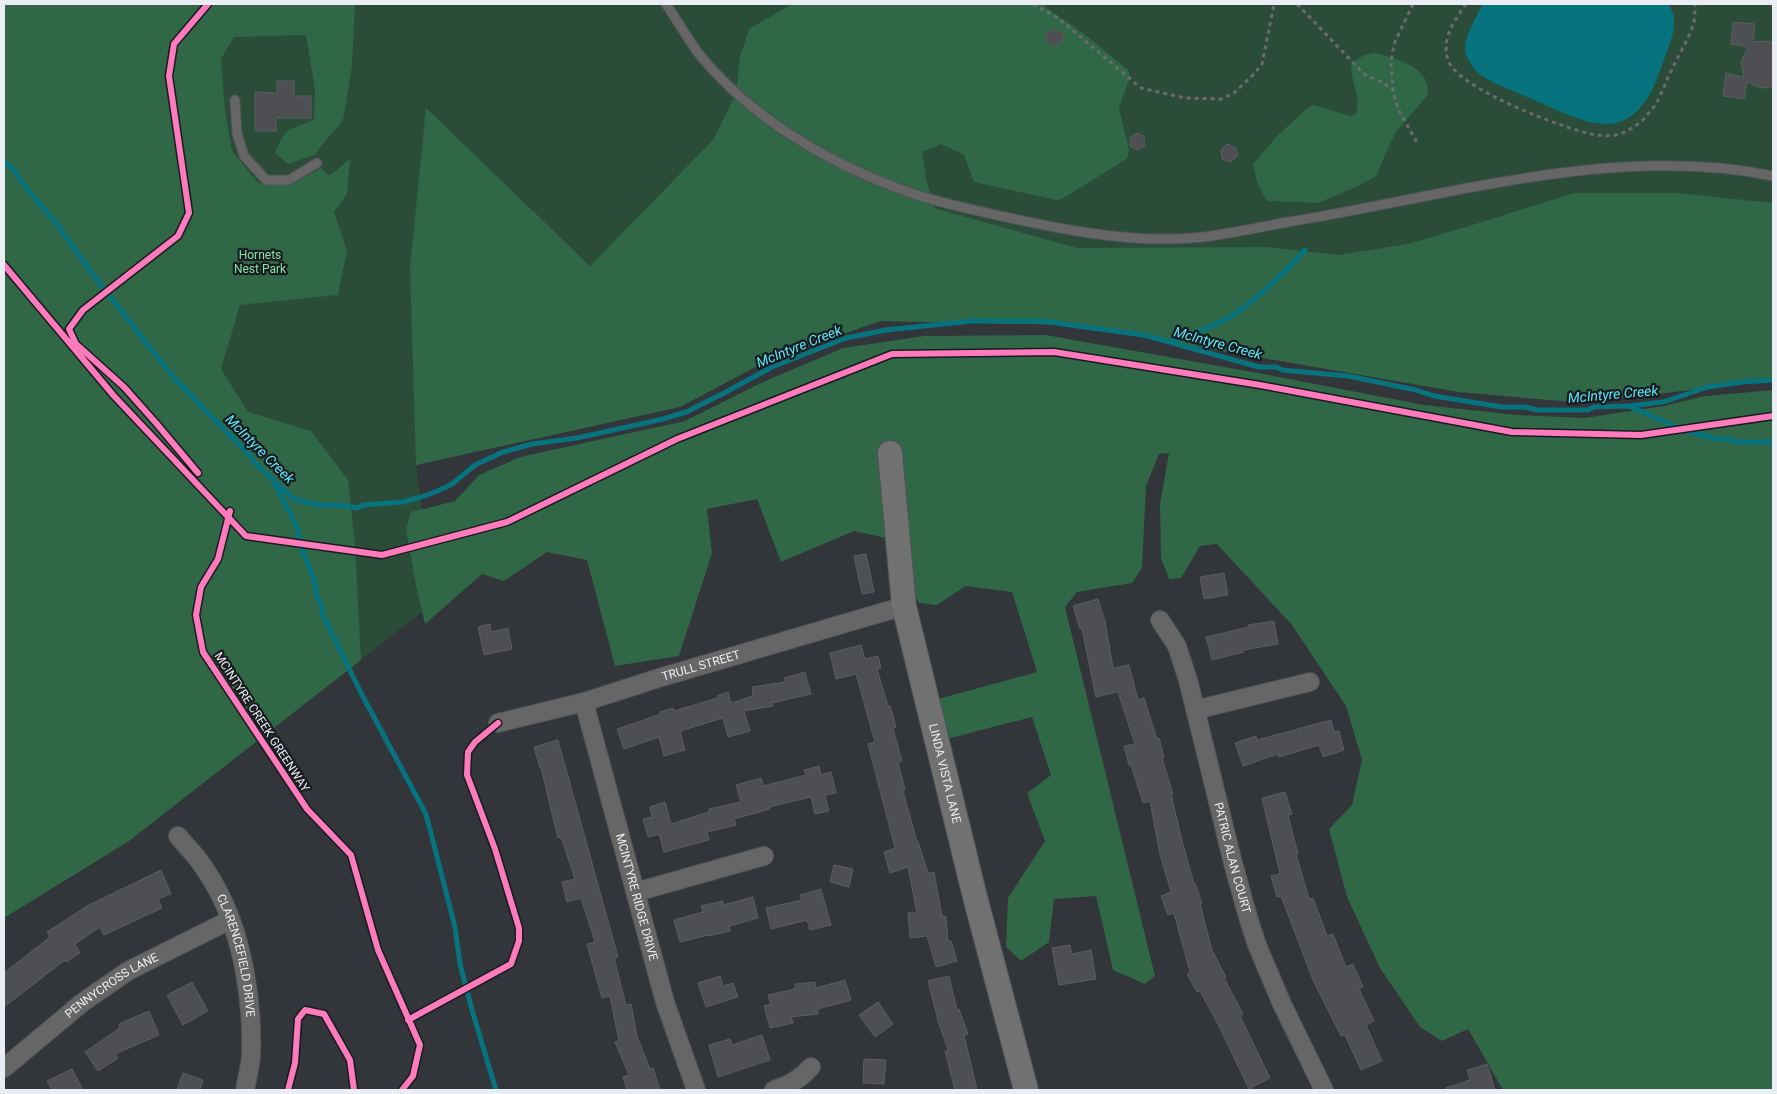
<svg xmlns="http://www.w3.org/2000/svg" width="1777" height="1094" font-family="Roboto,sans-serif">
	<rect width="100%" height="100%" fill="#323539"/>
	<path fill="#2b4c38" d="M4,4H1773V380L1582,403L1071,325L880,321L767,361L680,407L416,465L435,602L129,841L4,918Z"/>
	<path fill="#2f6747" d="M4,4H355L352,66L343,120L314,155L288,164L275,153C278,145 283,133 291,129C298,125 306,125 314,119L315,90L306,35L234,37L221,59L225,111L232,151L258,183L290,185L321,168L329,176L350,159L347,194L334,212L347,251L338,295L240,305L221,369L248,412L311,431L348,480L355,545L361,660L129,841L4,918Z
		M792,4H1046L1045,7L1083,33L1128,70L1130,77L1119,108L1129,150L1128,156L1125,160L1062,199L1056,200L974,182L964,155L941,144L922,152L926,178L934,208L1077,248L1267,247L1339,255L1407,244L1466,227L1574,193H1677L1773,203V380L1582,403L1459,392L1071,325L880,321L767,361L680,407L416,465L410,268L426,108L590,266L713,140L736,94L740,57L749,29Z
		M1375,53C1395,58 1434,68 1427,96L1395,133L1376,176L1356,187L1318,203L1267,201L1257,182L1253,164L1278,135L1309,107L1314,105L1350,116L1355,115C1362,99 1351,82 1351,66C1357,57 1364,55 1375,53Z
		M1046,335L1269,375L1424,405L1517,415L1584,418L1664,406L1705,396L1773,390V1090H1503L1468,1029L1442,1041L1420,1027L1380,968L1347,897L1329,829L1352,805L1362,760L1346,706L1292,625L1217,544L1200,546L1181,578L1169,579L1161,558L1160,504L1169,453L1159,454L1146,486L1142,568L1132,583L1077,592L1065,607L1155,976L1145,984L1113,970L1096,896L1054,899L1049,942L1021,961L1006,947L1008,898L1045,841L1027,793L1051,775L1032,717L947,739L938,699L1037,672L1012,592L966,586L937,605L919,603L886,538L854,531L781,562L757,499L707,509L712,553L679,656L615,666L587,560L547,552L504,581L482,574L425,624L417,590L406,530L411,512L455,501L479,475L520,457L685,421L761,383L843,348L924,336Z"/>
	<path fill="#06737f" d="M1483,4H1668C1680,20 1672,37 1666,54C1658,76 1650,105 1628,118C1621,122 1612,125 1603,124C1578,122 1555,109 1532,99C1516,92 1490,83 1477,72C1474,69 1469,61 1467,57C1460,41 1476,18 1483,4Z"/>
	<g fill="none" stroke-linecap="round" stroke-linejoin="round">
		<path stroke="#06737f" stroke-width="5" d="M4,161L15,171L22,183L56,223L97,280L174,378L251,457L256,464L294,499L317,505H340L357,508L363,505L403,502L421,497L440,490L452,484L475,465L503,452L532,444L577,438L663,419L686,412L726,392L772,367L846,338L886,330L972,321H1041L1144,335L1259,367H1276L1282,370L1348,376L1416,390L1434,396L1502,407H1525L1537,410H1588L1594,407L1629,406L1663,402L1708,387L1743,382L1773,380
			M1168,342C1189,335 1210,328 1230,317C1253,303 1287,270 1305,250
			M1629,406L1683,430L1717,439H1729L1734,442H1773
			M274,482L297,527L302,550L314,579L317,596L322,607V613L361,693L426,814L455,927L460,964L472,1010L496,1090"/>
	</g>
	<path fill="#4d4f53" stroke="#5b5d60" d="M1733,22L1755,24L1753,42L1768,41L1773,43V87L1761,88L1747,82L1744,99L1723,96L1726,73L1744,77L1741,61L1748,47L1731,44Z
		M1056,29L1063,33L1062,42L1053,46L1046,41L1047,32Z
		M277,81H294V96H311V118H276V131H255V92L277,93Z
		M1136,133L1144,136L1145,146L1138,150L1130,146V138Z
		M1227,144L1235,147L1238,155L1231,162L1222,159L1221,150Z
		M866,554L874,592L862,594L854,556Z
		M1224,573L1228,595L1204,599L1200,577Z
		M1098,599L1105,621L1113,668L1129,665L1138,700L1144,698L1157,739L1159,738L1164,757L1162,758L1173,794H1171L1181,837L1194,884L1195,883L1202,903L1200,904L1212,950L1226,977L1224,978L1243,1014L1240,1016L1270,1078L1249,1089L1219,1026L1200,991L1197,992L1187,974L1190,972L1174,913L1168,915L1161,896L1171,892L1160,854L1150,801L1143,803L1131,765H1129L1124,746L1135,744L1118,692L1096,697L1082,629H1080L1073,606Z
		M1274,621L1278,644L1243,650L1244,652L1212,660L1206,637L1249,627L1248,625Z
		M490,624L491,632L508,628L512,649L484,655L478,627Z
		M861,645L865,659L878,656L881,668L877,669L888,706H890L896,727L893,728L902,761L898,762L905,790L903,791L917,842H918L928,873L934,872L942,916H946L948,941H951L957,961L936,967L927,936L910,938L908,913H917L908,867L890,873L884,852L895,848L868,744L875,742L856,674L836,679L830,653Z
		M805,672L811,694L772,703L773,706L744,711L750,731L728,737L723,718L680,731L685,750L664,756L659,737L624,749L617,729L661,714L660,712L673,708L674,711L718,698L717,696L728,692L731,703L753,696L752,687L785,682L784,678Z
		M1331,720L1334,732L1339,731L1344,750L1323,757L1319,745L1279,757L1278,754L1243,766L1235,743L1256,736L1257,740Z
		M558,740L618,957L614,958L626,1005L631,1004L637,1036L650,1069L653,1068L660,1090H627L623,1077L629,1075L615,1042L619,1041L610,996L602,998L587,944L595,942L581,898L567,902L562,882L575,879L561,837L558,838L541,768H540L534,747Z
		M819,766L821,775L831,772L836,793L825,795L829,811L815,814L811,797L769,807L770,809L734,819L736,825L707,832L709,840L664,852L659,834L648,837L643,819L652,817L650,807L665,802L671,824L709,812V809L741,802L736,785L761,778L763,786L806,775L804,770Z
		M1285,792L1292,814L1288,815L1298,854H1296L1309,899L1313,898L1327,936L1333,934L1346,967L1353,964L1363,987L1359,989L1374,1021L1366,1025L1382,1061L1361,1070L1345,1035L1341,1036L1313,980L1281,896L1277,897L1271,876L1280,874L1262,798Z
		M834,865L853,869L849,887L830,882Z
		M161,870L171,894L158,899L162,908L104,935L100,927L75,944L80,953L66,962L65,960L4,1007V973L50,937L47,932L87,906Z
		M821,889L831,925L810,930L807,920L771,929L766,908L802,900L800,895Z
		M753,897L758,918L729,926L730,931L709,936L708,935L680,942L674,920L703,912L701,906L723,901V905Z
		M1070,945L1072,954L1091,950L1096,979L1059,985L1052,948Z
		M720,976L723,986L733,983L738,997L706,1007L698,983Z
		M949,976L957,1010L959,1009L968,1034L964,1035L977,1090H955L945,1051L948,1050L938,1021L928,981Z
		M845,980L851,1000L818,1009V1014L791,1017L793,1023L770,1028L764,1006L771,1004L768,995L795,989V984L815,982L816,988Z
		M192,982L208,1011L183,1025L167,995Z
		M878,1002L893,1024L875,1037L859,1015Z
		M149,1011L159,1035L115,1054L118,1058L98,1071L85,1052L120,1028L119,1024Z
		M762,1035L770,1060L718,1077L709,1045L730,1039L732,1045Z
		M864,1059L886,1060L884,1084L863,1083Z
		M1487,1064L1495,1090H1447L1446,1088L1470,1080L1467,1070Z
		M72,1069L83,1090H52L47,1081Z
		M183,1073L203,1080L200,1090H177Z"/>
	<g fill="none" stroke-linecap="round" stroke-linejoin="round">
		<g stroke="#505256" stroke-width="11">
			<path id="lane" d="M666,4C677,20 687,38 699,54C753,121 837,168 917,195C948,205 979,211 1010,218C1062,229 1116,240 1170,239C1209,239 1249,229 1288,222C1444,197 1617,143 1773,176
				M235,100L237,133L244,156L266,180H289L317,163"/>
		</g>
		<g stroke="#505256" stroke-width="20">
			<g id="street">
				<path id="s1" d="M1160,620L1177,646L1188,680L1233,863L1248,917L1257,945L1282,1004L1324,1090"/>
				<path id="s2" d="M584,702L665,1002L696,1090"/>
				<path d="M1195,710L1310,682"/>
				<path id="s3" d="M498,723L584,702L662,677L904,606"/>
				<path id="s4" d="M178,836C185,845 194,853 200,862C206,870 212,880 217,889C243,937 253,1002 251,1056C250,1067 247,1079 245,1090"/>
				<path d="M636,892L764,856"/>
				<path id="s5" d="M4,1068L83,1002L128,971L230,920"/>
				<path d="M774,1090C790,1085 800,1079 811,1067"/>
			</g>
		</g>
		<g stroke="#505256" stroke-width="26">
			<g id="secondary">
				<path id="s6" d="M890,453L904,606L974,893L1026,1090"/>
			</g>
		</g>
		<path stroke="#696b6c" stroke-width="3" stroke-dasharray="4 4" stroke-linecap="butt" d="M1033,4L1058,18L1141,88L1185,98L1221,99L1234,93L1254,74L1262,64L1274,4
			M1297,4L1364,74L1384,83L1392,90
			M1413,4L1394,44L1391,62L1393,91L1398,109L1418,144
			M1466,4C1455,20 1441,38 1448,60C1456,88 1568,131 1597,135C1604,136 1613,136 1620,134C1631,130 1641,123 1648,114C1659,103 1664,85 1671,71C1678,56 1687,42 1693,26C1695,19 1695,11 1695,4
			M1771,4L1773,5"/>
		<use href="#lane" stroke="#666" stroke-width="9"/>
		<use href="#street" stroke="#666" stroke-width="18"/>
		<use href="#secondary" stroke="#707170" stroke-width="24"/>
		<g stroke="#191c1f" stroke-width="9">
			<path id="cycleway" d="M4,265L114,396L246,536L382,555L507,522L677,439L892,354L1054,352L1260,385L1512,432L1641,435L1773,416
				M198,473L156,423L124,387L76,344L69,329L83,310L178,236L189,213L169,76L174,44L208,4
				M230,511L218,559L201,587L196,615L203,652L307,809L351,855L378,950L420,1045L413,1076L402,1090
				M408,1020L511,964L519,941V928L495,849L467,775L468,752L475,742L498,723
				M288,1090L295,1063L298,1019L305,1010L324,1014L350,1060L354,1090"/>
		</g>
		<use href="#cycleway" stroke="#fd7abc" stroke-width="6"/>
	</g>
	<g text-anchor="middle" stroke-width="4.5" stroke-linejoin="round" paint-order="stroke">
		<g font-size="12" fill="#86e1a7" stroke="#191c1f">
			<text x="260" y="259">Hornets<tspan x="260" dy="14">Nest Park</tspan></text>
		</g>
		<g font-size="12" fill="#eaedf3" stroke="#191c1f">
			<text dy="4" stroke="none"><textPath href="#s3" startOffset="211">TRULL STREET</textPath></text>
			<text transform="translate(262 722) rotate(57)" y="4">MCINTYRE CREEK GREENWAY</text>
			<text dy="4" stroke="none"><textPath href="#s6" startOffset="326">LINDA VISTA LANE</textPath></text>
			<text dy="4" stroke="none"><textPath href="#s1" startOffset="250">PATRIC ALAN COURT</textPath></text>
			<text dy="4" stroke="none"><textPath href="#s2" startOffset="202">MCINTYRE RIDGE DRIVE</textPath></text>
			<text dy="4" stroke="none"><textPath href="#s4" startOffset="136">CLARENCEFIELD DRIVE</textPath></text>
			<text dy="4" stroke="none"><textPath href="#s5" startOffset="136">PENNYCROSS LANE</textPath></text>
		</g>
		<g font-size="14" font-style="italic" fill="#5ee7fa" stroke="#191c1f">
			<text transform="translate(1218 343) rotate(15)" y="5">McIntyre Creek</text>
			<text transform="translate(799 346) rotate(-22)" y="5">McIntyre Creek</text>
			<text transform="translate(1613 394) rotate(-5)" y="5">McIntyre Creek</text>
			<text transform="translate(260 449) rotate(45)" y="5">McIntyre Creek</text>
		</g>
	</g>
	<rect width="1777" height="1094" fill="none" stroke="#eaedf3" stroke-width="10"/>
</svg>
